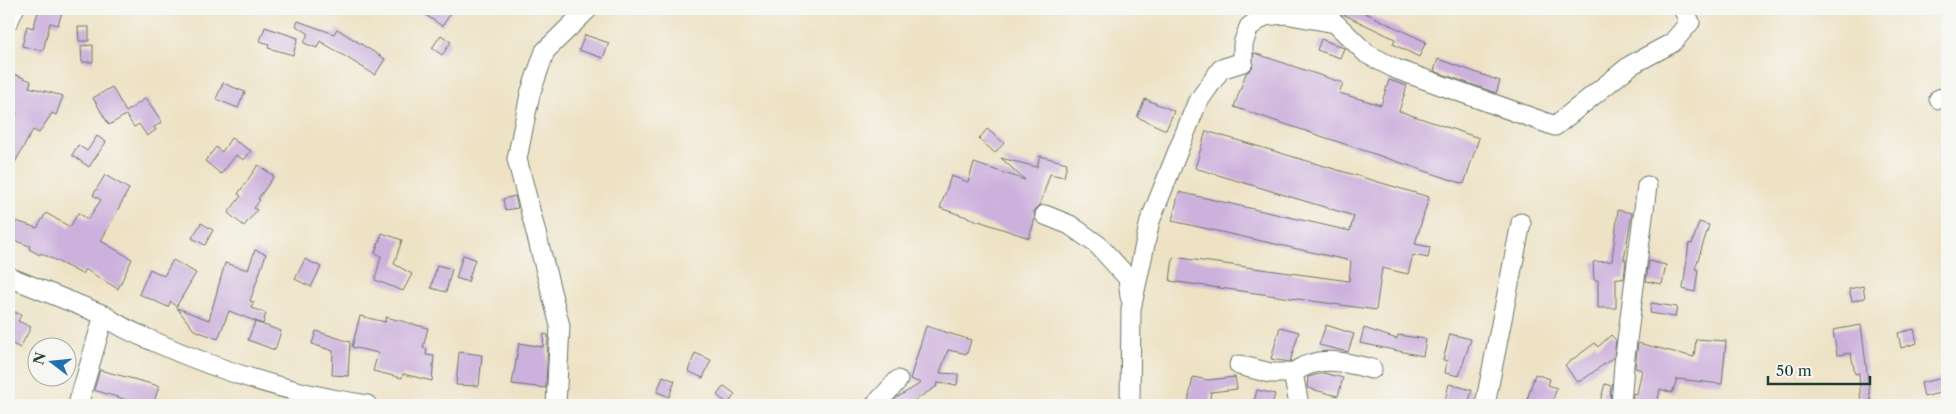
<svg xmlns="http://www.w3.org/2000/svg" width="1956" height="414" font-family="'Libre Caslon Text',serif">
	<rect width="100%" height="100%" fill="#f6f6f2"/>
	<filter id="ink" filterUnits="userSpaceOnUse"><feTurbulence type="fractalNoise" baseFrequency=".02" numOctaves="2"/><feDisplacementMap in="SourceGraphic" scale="10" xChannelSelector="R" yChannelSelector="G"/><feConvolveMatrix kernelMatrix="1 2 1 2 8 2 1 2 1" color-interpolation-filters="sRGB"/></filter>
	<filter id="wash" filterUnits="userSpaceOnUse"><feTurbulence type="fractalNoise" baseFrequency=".0096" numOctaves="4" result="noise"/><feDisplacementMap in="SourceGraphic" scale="20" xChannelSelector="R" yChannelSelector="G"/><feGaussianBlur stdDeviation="1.12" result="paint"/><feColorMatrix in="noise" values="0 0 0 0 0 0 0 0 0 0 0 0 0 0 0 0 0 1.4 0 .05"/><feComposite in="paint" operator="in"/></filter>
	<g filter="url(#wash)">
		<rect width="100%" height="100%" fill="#eee2c5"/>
		<g id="blocks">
			<path fill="#cdb1dd" d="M39,9H63L58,25L50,23L43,51L22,46L27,26L33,28Z
				M417,9H454L442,26Z
				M1332,9H1357L1426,42L1419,57L1393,44L1395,39Z
				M298,21L334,34L337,29L385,59L375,75L320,41L317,48L304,43L308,33L296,26Z
				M78,27H89V41H79Z
				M265,27L298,38L293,55L268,48L269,44L260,41Z
				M441,35L451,42L442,55L432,48Z
				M585,35L609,43L603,58L579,50Z
				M1321,39L1344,48L1340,58L1317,50Z
				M93,45V62H82L81,46Z
				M1254,53L1343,83L1339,93L1381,105L1389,80L1407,86L1399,111L1479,138L1464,184L1234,107L1246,73L1252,68Z
				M1438,59L1500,81L1496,93L1434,71Z
				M9,72L31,81L29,87L63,96L56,115L52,113L39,133L33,130L9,173V128L17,113L9,110Z
				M223,83L245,92L238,108L216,99Z
				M112,87L126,112L146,98L162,122L154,127L156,130L147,136L139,124L134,127L126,115L109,125L93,98Z
				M1145,99L1174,111L1166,130L1137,117Z
				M987,129L1004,143L995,153L979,139Z
				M1206,131L1429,197L1415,244L1430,247L1428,258L1413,255L1408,274L1382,268L1376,310L1170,281L1173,257L1349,281L1351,261L1172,221L1179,192L1350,231L1354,216L1195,168Z
				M97,136L106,142L89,167L72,155L78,145L87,151Z
				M231,138L251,151L244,160L236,155L221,174L205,161L216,147L222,152Z
				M1040,156L1067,163L1064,177L1050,174L1040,205L1034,211L1035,219L1029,238L940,208L951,176L968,182L974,163L1025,180L1001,158L1037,167Z
				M258,165L274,176L258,199L260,200L254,208L257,210L244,226L228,213L241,196L238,194Z
				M105,175L129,189L101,241L132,259L118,289L85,269L82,274L41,253L40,255L29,249L30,246L10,239L16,221L37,228L46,213L70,227L78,213L88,219L101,200L93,195Z
				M515,196L518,208L505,210L503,199Z
				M1618,210L1632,213L1624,260H1626L1624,279L1616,278V308H1598V280H1594L1593,262L1612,261Z
				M1699,222L1709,225L1695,269L1698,270L1695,292L1683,289L1689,243L1692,244Z
				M201,223L213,230L205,245L192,238Z
				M382,233L402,240L394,264L412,274L403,291L375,280L381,256L375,253Z
				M255,250L266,254L250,301L254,302L251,308L266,313L263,324L229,311L218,339L194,330L177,308L209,320L225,263L248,270Z
				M463,255L475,259L468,282L456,278Z
				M305,259L321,267L311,287L295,279Z
				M173,260L196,273L176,307L171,301L168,307L139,294L150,269L164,276Z
				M1649,261L1666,265L1662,284L1646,281Z
				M437,265L452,269L446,292L431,288Z
				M1863,286L1865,298L1852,301L1849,289Z
				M1651,303L1677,307L1675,317L1650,313Z
				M9,309L21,315L18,321L31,327L20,348L9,342Z
				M360,316L385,322L386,317L428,328L423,348L427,349L426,355L434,356L432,381L403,374L402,378L373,371L378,353L352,347Z
				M255,322L281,331L275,350L248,340Z
				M1326,325L1354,334L1348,352L1319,345Z
				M1861,325L1871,404L1861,405L1859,373L1855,374L1851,353L1837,355L1833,330Z
				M926,326L971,340L967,354L948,350L940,373L958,374L957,385L937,383L936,387L907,405H890L896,398L921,383L910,379Z
				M1280,327L1299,332L1290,362L1271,359Z
				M1364,328L1397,339L1398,335L1426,339L1423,356L1360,343Z
				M1914,329L1917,343L1901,348L1898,333Z
				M316,331L350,342L348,376L332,375L333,351L312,344Z
				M544,334L548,335L546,388L512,384L519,343L543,347Z
				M1450,334L1471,339L1459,376L1445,373L1447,361L1443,360Z
				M1611,335L1616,340L1614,357L1581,381H1576L1565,365L1595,343L1598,347Z
				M1696,339L1726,341L1722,384L1677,379L1672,393L1660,389L1658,400L1666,403L1665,405H1632L1633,393L1637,394L1642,370L1635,368L1638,343L1694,357Z
				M459,352L482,355L479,386L456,385Z
				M695,353L711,360L703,378L688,371Z
				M100,370L159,386L153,405H143L94,390Z
				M1324,373L1343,378L1338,396L1307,388L1308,377Z
				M1535,374L1550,379L1548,385L1557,388L1551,405H1543L1527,400Z
				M663,376L675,381L669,397L657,392Z
				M1193,377L1208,380L1235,377L1237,389L1211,392L1209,405L1188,402Z
				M1947,377V391L1924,397L1921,383Z
				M1449,384L1472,390L1468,405H1444Z
				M1605,384L1611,386L1610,405H1601L1602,402H1600Z
				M724,386L735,394L728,404L717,395Z
				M1257,390L1275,394L1272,405H1253Z"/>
		</g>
	</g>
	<g filter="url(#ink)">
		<use href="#blocks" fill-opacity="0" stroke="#677767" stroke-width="1"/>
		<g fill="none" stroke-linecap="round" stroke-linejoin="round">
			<g stroke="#677767" stroke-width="21">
				<path id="minor" d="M9,20L14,9
					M1939,99L1947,97
					M1045,215L1070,225L1098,245L1128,278L1130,297
					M9,277L104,315C119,327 137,334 155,342C222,372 294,394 367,405
					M1239,365L1270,373H1293L1299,405
					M1293,373C1318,354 1345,362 1372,369
					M78,405L104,315
					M556,405L560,326L517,159L530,94L545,51L588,9
					M875,405L898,380
					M1130,405L1131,309L1150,221L1197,103L1221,69L1243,62V44L1249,27L1264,16L1285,14L1335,23L1367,54L1396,69L1555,126L1631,65L1672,43L1690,22L1683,9
					M1485,405L1521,223
					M1621,405L1624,364L1647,186"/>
			</g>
			<use href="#minor" stroke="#fff" stroke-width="19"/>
		</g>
	</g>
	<rect width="1956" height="414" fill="none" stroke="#f6f6f2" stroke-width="30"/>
	<g transform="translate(52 362) rotate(286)"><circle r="24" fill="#f6f6f2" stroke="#a0aca6"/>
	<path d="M0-4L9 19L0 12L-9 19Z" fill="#1f6fb2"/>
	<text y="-8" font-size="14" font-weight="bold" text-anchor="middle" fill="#1f3d34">N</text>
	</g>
	<path d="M1768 376v8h102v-8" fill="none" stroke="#1f3d34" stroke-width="2.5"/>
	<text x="1776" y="376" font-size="15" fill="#1f3d34" stroke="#f6f6f2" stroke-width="4" paint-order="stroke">50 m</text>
</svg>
